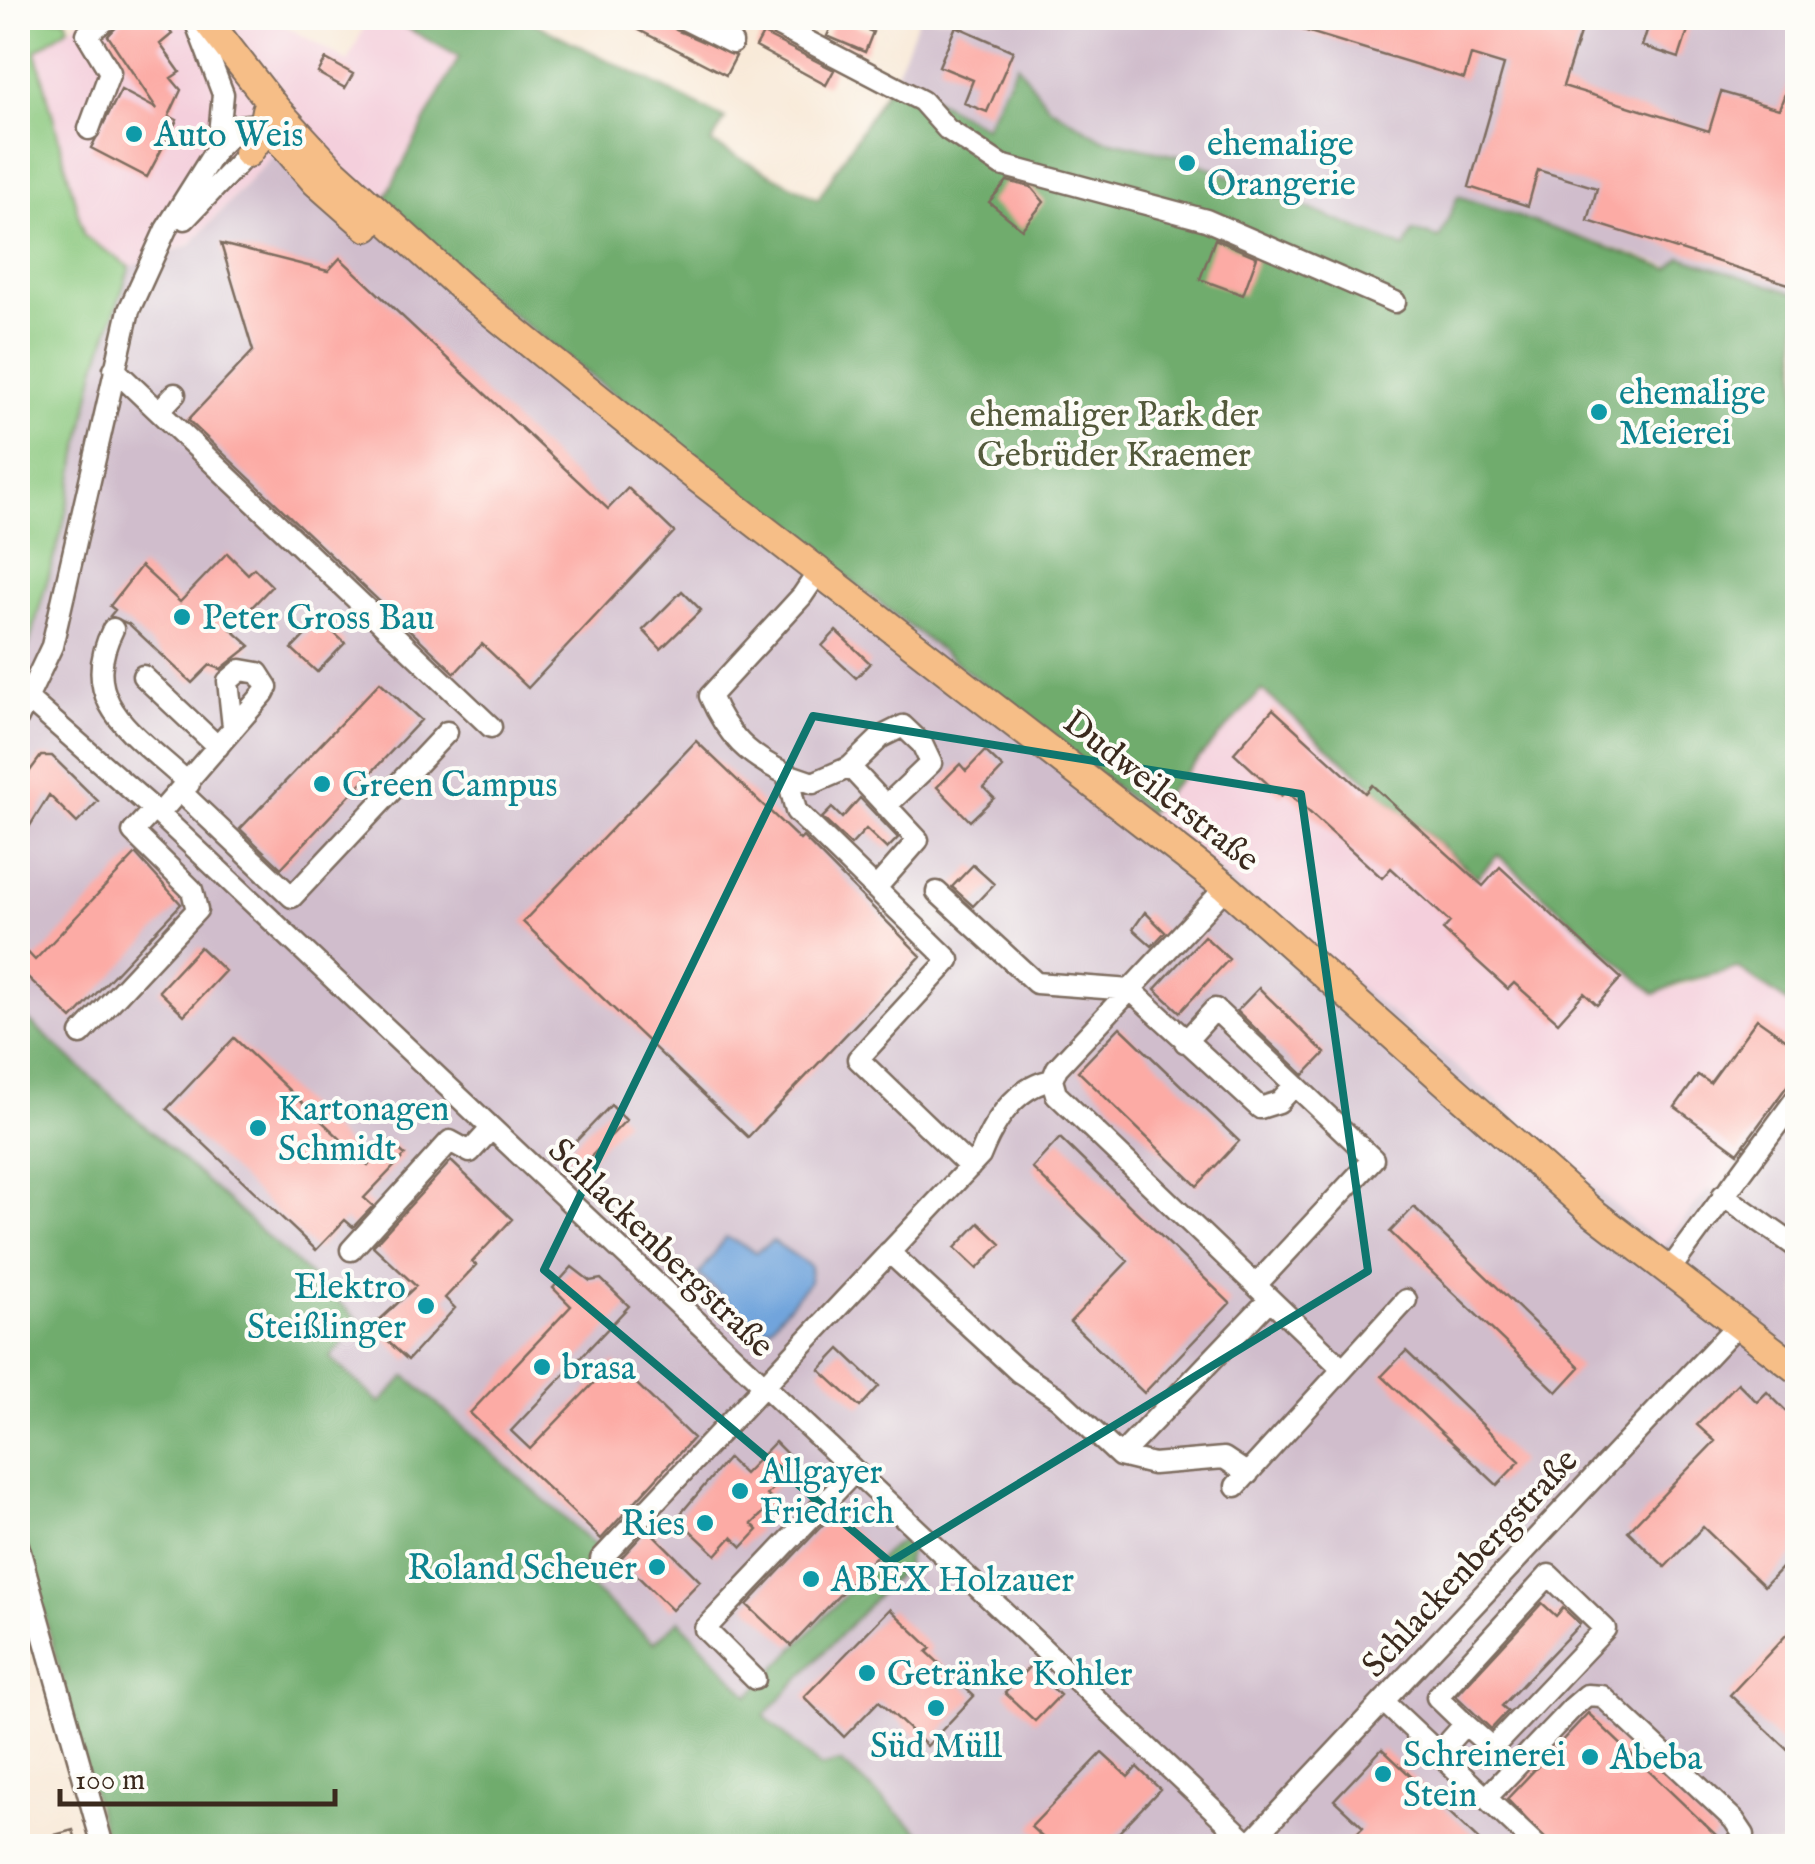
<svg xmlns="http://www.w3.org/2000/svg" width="1815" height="1864" font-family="'IM FELL English',serif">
	<rect width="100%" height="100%" fill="#fdfcf7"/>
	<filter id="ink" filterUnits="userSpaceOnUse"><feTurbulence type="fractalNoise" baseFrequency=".01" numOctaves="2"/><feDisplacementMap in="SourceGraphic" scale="20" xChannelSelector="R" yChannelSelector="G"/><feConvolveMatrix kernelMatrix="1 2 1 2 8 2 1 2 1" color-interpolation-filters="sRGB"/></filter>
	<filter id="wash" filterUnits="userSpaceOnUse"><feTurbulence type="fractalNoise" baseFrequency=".0048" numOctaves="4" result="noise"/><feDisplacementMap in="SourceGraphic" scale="40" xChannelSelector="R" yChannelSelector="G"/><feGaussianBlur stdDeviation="2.25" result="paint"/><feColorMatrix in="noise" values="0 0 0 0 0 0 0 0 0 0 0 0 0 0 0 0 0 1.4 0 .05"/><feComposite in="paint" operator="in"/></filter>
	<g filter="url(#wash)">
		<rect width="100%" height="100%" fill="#f8e7d4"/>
		<path fill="#f4cfdc" d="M84,18H272L348,62L368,18H389L459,56L379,210L300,126L190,244L130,267L84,237L36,51Z
			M1261,690L1477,876L1497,854L1655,994L1738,968L1797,1009V1081L1714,1193L1708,1189L1663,1248L1500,1103L1148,813Z"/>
		<path fill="#d0bdcc" d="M919,18H1797V308L1458,196L1440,238L1406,248L1183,157L1103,139L1048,106L1017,64L985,127L894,77Z
			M300,126L379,210L1148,813L1500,1103L1662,1247L1708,1189L1715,1192L1797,1081V1828L1779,1846H957L945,1835L929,1840L841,1762L821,1768L764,1716L906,1565L910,1547L901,1540L888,1550L749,1696L680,1621L654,1643L576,1574L599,1551L406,1377L380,1403L330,1358L360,1322L18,1011V682L63,526L96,368L130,267L190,245Z"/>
		<path fill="#8ac87e" stroke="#62794e" stroke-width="2.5" d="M18,18H66L69,27L36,51L84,236L130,267L96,368L63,526L18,682Z"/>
		<path fill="#6fac6d" stroke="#556b46" stroke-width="2.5" d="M389,18H524L725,119L711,143L818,199L894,77L985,127L1017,64L1048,106L1103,139L1183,157L1405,248L1413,231L1440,238L1458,196L1670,269L1681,257L1797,294V1009L1738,968L1679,983L1655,994L1498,855L1477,877L1262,690L1148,813L379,210L459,57Z
			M18,1011L361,1322L330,1358L380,1403L406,1376L600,1550L576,1575L654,1643L679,1620L749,1696L888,1550L902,1540L911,1547L906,1565L764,1716L820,1767L841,1762L928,1840L945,1835L956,1846H107L31,1567L18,1534Z"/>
		<path fill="#71a4dc" stroke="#56677d" stroke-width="2.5" d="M726,1237L756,1252L773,1241L810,1266V1281L770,1327L758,1329L699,1275Z"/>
		<g id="blocks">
			<path fill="#fcaba5" d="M125,18H160L172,34L160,44L180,72L171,78L181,90L169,116L177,120L147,177L91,148L121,90L157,109L108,36Z
				M646,18H664L676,30L736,56L726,75L639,30Z
				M835,18L873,32L865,52L827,36Z
				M1274,18H1585L1563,86L1709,131L1721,92L1779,109L1798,61V287L1588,221L1597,188L1538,170L1528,206L1469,187L1504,65L1471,55L1464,79L1273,21Z
				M1651,18H1692L1679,58L1642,46Z
				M956,26L1013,51L987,112L964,103L973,80L939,66Z
				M763,34L834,70L826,85L756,47Z
				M326,59L353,74L345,88L318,73Z
				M1007,181L1031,187L1044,202L1022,229L989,202Z
				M1215,239L1257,257L1243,295L1200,279Z
				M221,244L328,271L340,258L608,509L628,488L674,532L528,688L482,644L455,673L188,420L253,351Z
				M227,553L248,574L254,568L272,586L231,629L250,646L221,669L210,665L192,683L129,624L110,616L115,610L110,606L141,566L180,602Z
				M682,591L701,610L661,649L643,630Z
				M320,620L345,643L317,672L292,649Z
				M836,631L870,663L856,678L822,646Z
				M380,682L421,720L281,868L240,829Z
				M1273,709L1365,793L1372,785L1483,886L1500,867L1621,978L1597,1005L1584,993L1558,1022L1514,983L1508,989L1443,930L1450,922L1391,868L1382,878L1286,791L1281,796L1234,753Z
				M696,741L800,840L803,837L921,956L748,1137L523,922Z
				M985,751L1003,768L984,788L994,798L970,821L937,787L960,764L966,771Z
				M41,756H52L98,801L77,823L49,795L18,845V787Z
				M860,798L898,838L887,849L866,829L851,845L822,818L832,808L842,818Z
				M136,854L181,904L72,1019L18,968V942L35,960Z
				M973,865L994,884L973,906L952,887Z
				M1145,912L1165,932L1152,946L1133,929Z
				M1204,936L1229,959L1180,1012L1155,989Z
				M200,947L225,971L184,1015L159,991Z
				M1259,988L1325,1053L1304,1075L1237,1011Z
				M1757,1019L1798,1048V1071L1738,1153L1675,1107L1698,1075L1710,1083Z
				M1120,1027L1239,1141L1197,1186L1078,1071Z
				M234,1038L368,1165L390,1141L405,1155L364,1198L373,1206L353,1227L345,1220L316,1250L167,1109Z
				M611,1105L626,1120L580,1168L565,1153Z
				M1060,1138L1230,1303L1144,1393L1070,1322L1128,1261L1032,1168Z
				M451,1161L512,1219L472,1262L476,1265L445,1298L455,1308L408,1360L372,1327L416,1286L373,1246Z
				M1414,1207L1580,1367L1557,1392L1390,1232Z
				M979,1223L1001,1244L977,1269L955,1248Z
				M572,1267L590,1281L601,1279L629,1306L511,1431L530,1449L614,1362L693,1438L601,1539L470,1413L571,1306L553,1288Z
				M840,1349L879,1386L860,1407L820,1370Z
				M1406,1351L1520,1461L1497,1485L1382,1376Z
				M1738,1383L1757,1402L1767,1392L1789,1414L1798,1405V1542L1792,1548L1796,1552L1764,1586L1703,1527L1665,1567L1628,1531L1715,1441L1697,1425Z
				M775,1442L797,1464L767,1495L774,1502L752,1524L758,1530L742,1547L732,1537L716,1555L677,1518L728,1458L744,1474Z
				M833,1514L877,1555L791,1646L747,1605Z
				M648,1529L700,1581L672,1610L620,1559Z
				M1542,1603L1556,1616L1563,1608L1580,1624L1502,1706L1508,1711L1491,1729L1456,1696Z
				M890,1609L931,1648L927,1652L974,1696L927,1746L879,1701L844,1737L804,1697Z
				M1790,1631L1798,1638V1759L1730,1695Z
				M1030,1666L1060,1695L1035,1721L1005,1693Z
				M1588,1713L1716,1835L1705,1846H1552L1507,1799Z
				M1382,1749L1485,1846H1344L1363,1827L1334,1800Z
				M1102,1753L1128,1777L1137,1767L1160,1789L1106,1846H1052L1031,1827Z
				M73,1830L78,1846H30L29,1842Z"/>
		</g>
	</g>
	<g filter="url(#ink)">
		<use href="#blocks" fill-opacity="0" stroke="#7d6c5e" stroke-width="2.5"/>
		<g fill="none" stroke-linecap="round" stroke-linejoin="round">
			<g stroke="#7d6c5e" stroke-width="25">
				<path id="minor" d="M194,18L223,94L218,144
					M682,18L732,43
					M763,18L922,101L947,129L1001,165L1206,220L1395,302
					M89,129L110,72L87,34L109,18
					M185,219L248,153
					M114,369L491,727
					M159,411L175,394
					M819,571L802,596L710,696C727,735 748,756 787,774L796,811L949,960L858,1059L970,1167
					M113,629C75,705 138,735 189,784
					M143,676L218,747
					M28,699L159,814L1252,1846
					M18,718L52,646L129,310L166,229L217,148L240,126L266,123
					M850,767L918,840L876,888
					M787,774L813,783L850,767L881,737L903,726L922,744L931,763L886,806
					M181,792L292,897L447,732
					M159,814L264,693L267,687L258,673L241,670L228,681L233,727
					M1226,887L1057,1068L1052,1080L1056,1094L1343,1369
					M937,892L1036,983L1131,990L1260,1108L1279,1102L1295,1085
					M81,1034L197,910L192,890L133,832L154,809
					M1185,1042L1215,1009L1373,1159L1256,1285
					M1723,1195L1798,1248
					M351,1250L450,1141L470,1152L491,1129
					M889,1252L1019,1372L1058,1398L1120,1456L1153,1464L1224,1458L1248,1474
					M1668,1272L1798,1096
					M1120,1456L1270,1299
					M1236,1486L1406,1300
					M18,1545L103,1846
					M601,1559L980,1156C993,1123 1015,1087 1052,1080
					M755,1679L705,1629L853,1473
					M1383,1701L1537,1846
					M1439,1753L1465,1724L1492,1748L1605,1629L1549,1575L1437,1697L1465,1724
					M1486,1798L1573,1707L1587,1695L1602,1696L1734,1820L1744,1835L1742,1846
					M1249,1844L1737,1325"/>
			</g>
			<g stroke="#7d6c5e" stroke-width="32">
				<path id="major" d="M205,18L276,109L332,170L463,289L677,462L1226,887L1591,1211L1798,1370
					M271,130L316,182L367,227
					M248,153L261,135L266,110"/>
			</g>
			<use href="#minor" stroke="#fff" stroke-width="20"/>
			<use href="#major" stroke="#f6be87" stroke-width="28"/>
		</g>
	</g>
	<path fill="none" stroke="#0f766e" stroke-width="8" stroke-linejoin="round" d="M813,716L1301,794L1368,1271L890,1562L544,1270Z"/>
	<g fill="#0f9aa8" stroke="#fdfcf7" stroke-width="4">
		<circle cx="134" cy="134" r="10"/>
		<circle cx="1187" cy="163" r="10"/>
		<circle cx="1599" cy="412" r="10"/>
		<circle cx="182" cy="617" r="10"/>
		<circle cx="322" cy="784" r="10"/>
		<circle cx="258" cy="1128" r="10"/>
		<circle cx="426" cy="1306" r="10"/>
		<circle cx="542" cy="1367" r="10"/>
		<circle cx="740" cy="1491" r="10"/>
		<circle cx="705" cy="1523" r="10"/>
		<circle cx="657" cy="1567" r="10"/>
		<circle cx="811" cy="1579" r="10"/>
		<circle cx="867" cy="1673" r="10"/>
		<circle cx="936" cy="1708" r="10"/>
		<circle cx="1590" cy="1757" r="10"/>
		<circle cx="1383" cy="1774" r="10"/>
	</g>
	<g text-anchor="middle" stroke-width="8" stroke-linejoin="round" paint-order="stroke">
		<g font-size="35" fill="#0d838f" stroke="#fdfcf7" text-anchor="start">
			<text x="154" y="146">Auto Weis</text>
			<text x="1207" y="155">ehemalige<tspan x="1207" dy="40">Orangerie</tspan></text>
			<text x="1619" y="404">ehemalige<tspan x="1619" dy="40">Meierei</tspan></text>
			<text x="202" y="629">Peter Gross Bau</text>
			<text x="342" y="796">Green Campus</text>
			<text x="278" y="1120">Kartonagen<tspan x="278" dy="40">Schmidt</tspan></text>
			<text x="406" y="1298" text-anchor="end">Elektro<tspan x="406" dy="40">Steißlinger</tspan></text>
			<text x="562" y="1379">brasa</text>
			<text x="760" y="1483">Allgayer<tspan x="760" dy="40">Friedrich</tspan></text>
			<text x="685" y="1535" text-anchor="end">Ries</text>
			<text x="637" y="1579" text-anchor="end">Roland Scheuer</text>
			<text x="831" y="1591">ABEX Holzauer</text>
			<text x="887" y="1685">Getränke Kohler</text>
			<text x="936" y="1757" text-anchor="middle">Süd Müll</text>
			<text x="1403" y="1766">Schreinerei<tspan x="1403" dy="40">Stein</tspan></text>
			<text x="1610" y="1769">Abeba</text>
		</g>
		<g font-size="35" fill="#53593b" stroke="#fdfcf7">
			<text x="1114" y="426">ehemaliger Park der<tspan x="1114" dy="40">Gebrüder Kraemer</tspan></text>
		</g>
		<g font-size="35" fill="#3b2a1e" stroke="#fdfcf7">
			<text transform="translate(1162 790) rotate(38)" y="12">Dudweilerstraße</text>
			<text transform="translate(662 1247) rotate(44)" y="12">Schlackenbergstraße</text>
			<text transform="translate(1469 1562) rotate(-47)" y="12">Schlackenbergstraße</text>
		</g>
	</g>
	<rect width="1815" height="1864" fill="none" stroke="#fdfcf7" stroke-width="60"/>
	<path d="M60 1789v15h275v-15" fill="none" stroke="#3b2a1e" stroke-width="5"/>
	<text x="75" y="1789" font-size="30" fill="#3b2a1e" stroke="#fdfcf7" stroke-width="8" paint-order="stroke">100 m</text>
</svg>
